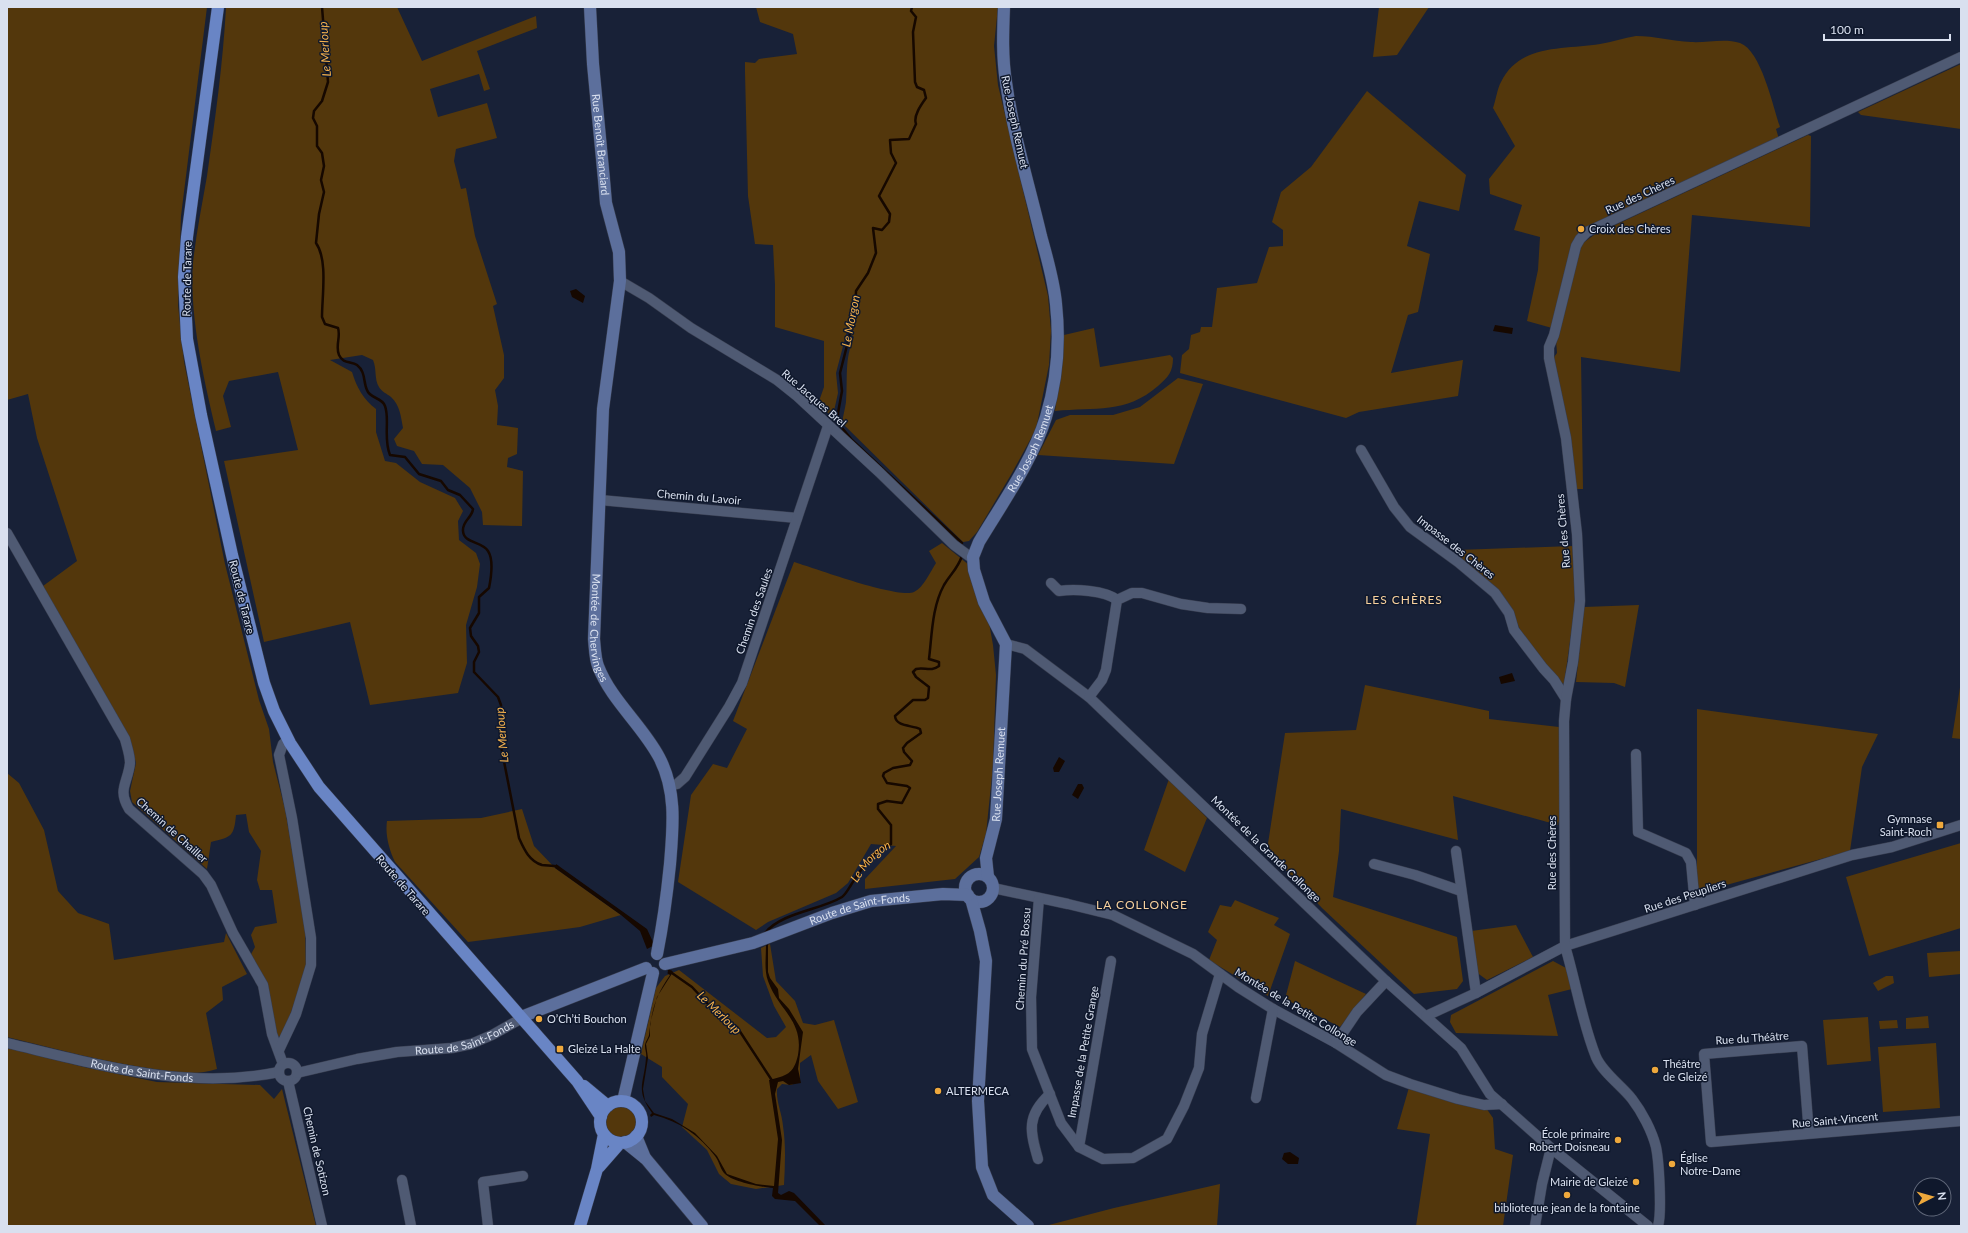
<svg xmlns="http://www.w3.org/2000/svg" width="1968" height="1233" font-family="Lato,sans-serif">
	<rect width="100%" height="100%" fill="#182137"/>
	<path fill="#53370c" d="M7,7H207L181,216L178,305L184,362L225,564L259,700L269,729L273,762L285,809L305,928L306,965L302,983L284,1031L279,1037L276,1036L250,956L255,947L251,935L255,927L277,923L272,890H260L257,880L261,851L249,832L246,814L236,815C234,837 231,837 211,842L207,869L132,802L130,791L136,763L130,740L43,586L77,561L37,438L28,394L7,400Z
		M226,7H397L422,61L536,16L537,28L477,51L490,89L484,91L479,74L430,89L438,117L487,103L497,138L456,149L454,161L461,189L466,188L475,236L497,304L493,306L504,355V378L495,390L498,406L497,425L518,428L517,454L508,458L507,467L523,471L522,526L483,525L482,512L470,488L443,465L422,464L414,451L397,446L394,439L403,428C401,417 400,405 391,397C387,394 381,391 379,387C374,379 377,369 373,360L362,355L330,360L352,372C357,388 363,399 376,409V432L385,461L396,463L420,482L455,498L463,511L458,521L459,540L476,553L480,564L477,587L466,625L467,663L458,693L370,705L350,622L264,642L224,461L298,450L278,372L229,381L223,396L231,427L216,431C204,380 189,315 193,263C196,234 202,205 207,176C215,120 223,64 226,7Z
		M756,7H998L994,46L998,85L1048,296L1051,331L1049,365L1036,429L1012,473L977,532L969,541L963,542L842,423C843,416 845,409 846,402C848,378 844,360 854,337L847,331L836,373L838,393L834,411L829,414L818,404L824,387V341L775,327V285L773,245L755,244L748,196L745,72V62L755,63L759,59L797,54L793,34L760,22Z
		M1379,7H1429L1397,55L1373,57Z
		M1636,36C1655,36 1672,41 1691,42C1706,43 1725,38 1740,43C1761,50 1773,107 1780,127L1776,129L1779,139L1585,229L1552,328L1527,321L1538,270L1540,237L1514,230L1522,205L1490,194L1489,179L1515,146L1493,108C1496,100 1497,89 1501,82C1520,43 1565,50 1600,44C1612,42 1624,38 1636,36Z
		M1961,64V129L1861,115L1858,112Z
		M1367,91L1466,175L1459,211L1419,201L1407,246L1430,254L1418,312L1408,315L1391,373L1463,360L1458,396L1359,412L1346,418L1180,373L1182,355L1189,349L1191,335L1200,332L1201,327H1212L1217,288L1257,283L1269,247L1283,246V230L1272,222L1281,192L1311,167Z
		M1808,135L1811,136L1810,227L1692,215L1680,372L1581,357L1583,489H1577L1552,360L1557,353L1556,340L1579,246L1594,235Z
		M1094,328L1100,367L1170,355L1173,358C1173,372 1168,377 1158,386C1126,414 1095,407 1055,411L1064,335Z
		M1178,378L1203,384L1174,464L1038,455L1056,420L1070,415H1113L1140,407Z
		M942,543L969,565L988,617L993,645L996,675L993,766L986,834L979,857L955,879L865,889V879L896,846L871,844L848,883L836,893L768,922L756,930L678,882L691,795L713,764L727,768L747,729L733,721L794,562C814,568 898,599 914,592C924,587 930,572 936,563L929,551Z
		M1573,546L1576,599L1564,684L1559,681L1522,634L1510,607L1463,560L1457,550Z
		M1639,605L1625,687L1614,683L1576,682L1584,607Z
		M1961,681V739L1952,738Z
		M1365,685L1489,711V719L1559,727L1560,815L1558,825L1453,796L1458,840L1341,809L1339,851L1333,897L1457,937L1463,981L1457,989L1414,994L1322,908L1267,850L1285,733L1356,730Z
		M1697,709L1878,734L1862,767L1850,851L1697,893Z
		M7,773L19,783L44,830L58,891L78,913L109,924L114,960L224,942L226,933L247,974L222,987L223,1000L206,1013L217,1069C196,1076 175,1072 154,1069C104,1062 56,1049 7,1037Z
		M1169,779L1207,818L1185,872L1144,850Z
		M522,809L534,846L555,868L621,915L580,927L468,942L395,862C389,849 385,835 387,821L481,818Z
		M1961,843V928L1869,956L1846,877Z
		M1235,900L1279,918L1274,925L1290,934L1268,996L1209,960L1217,940L1208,932L1220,905L1231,907Z
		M1516,925L1533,957L1487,980L1476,972L1471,931Z
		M770,944L776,981L795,1001L803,1023L815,1025L834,1020L858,1102L838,1109L818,1081L811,1055L800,1063V1081L791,1085L782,1084L777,1089C776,1102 782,1113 783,1126C786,1145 785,1165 784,1185L756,1189L731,1184L719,1174L707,1150L682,1127L688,1104L662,1077V1067L641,1054L656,988L665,976L679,970L767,1038L776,1037L786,1027L774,1006L763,976L761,948Z
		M1961,951V974L1929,977L1927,953Z
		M1295,961L1366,994L1340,1027L1285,999Z
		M1553,961L1566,968L1572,989L1548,995L1558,1036L1456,1033L1450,1022L1451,1015Z
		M1886,976H1893L1894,983L1878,991L1873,983Z
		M1928,1016L1929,1028L1906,1029V1018Z
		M1868,1017L1871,1061L1827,1065L1823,1020Z
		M1897,1020L1898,1028L1880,1029L1879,1021Z
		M1936,1043L1940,1108L1883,1112L1878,1047Z
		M7,1048L88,1068L157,1082L260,1085L274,1099L282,1089L316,1226H7Z
		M1410,1084L1484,1105L1493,1118L1495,1149L1513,1155L1503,1226H1416L1430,1134L1397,1129Z
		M606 1122a15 15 0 1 1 30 0a15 15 0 1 1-30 0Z
		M1220,1184L1217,1226H1045L1114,1208Z"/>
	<path fill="#160800" d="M576,289L585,296L583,303L572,297L570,291Z
		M1495,325L1513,328L1512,334L1493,331Z
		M1512,673L1515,681L1501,684L1499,677Z
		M1059,757L1065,761L1059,772H1054L1053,768Z
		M1078,784H1082L1084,788L1078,799L1072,795Z
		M556,864L647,929L653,942V946L647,949L640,931L621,915L555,868Z
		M768,944V972L770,978L778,989L779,998L789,1009L803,1032L798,1069L801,1083L789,1085L783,1081L778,1082L775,1094L782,1140L778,1193L781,1195L789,1191L794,1193L826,1226H820L795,1201L775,1199L772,1196L773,1188C761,1187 732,1182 724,1173C720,1168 719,1161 715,1156C700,1136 679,1121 654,1115L651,1117L650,1115L652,1113C635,1089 644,1085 646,1058C647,1054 645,1050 645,1046C645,1042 648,1039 649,1035C652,1009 655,997 670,975L667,973L671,970L673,972L657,997L650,1024V1036L646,1044L648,1058L643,1089L645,1101L654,1113L672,1119L695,1133L717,1156L727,1174L756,1184L774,1186L778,1139L769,1080C786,1076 794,1074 798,1055C804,1020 778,1010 768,981C764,970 766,957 766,945Z
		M1290,1152L1299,1158L1298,1164H1288L1282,1159L1284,1153Z"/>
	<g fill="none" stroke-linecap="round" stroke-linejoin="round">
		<g stroke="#160800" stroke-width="2.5">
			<path d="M322,7L328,82L322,101L314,111L313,118L317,126V146L322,153L324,166L321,180L324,192L319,214L316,243C328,260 322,296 322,317L325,324L338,328C341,337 335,346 339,355C343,364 351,361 357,365C366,372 363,382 367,390C370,399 382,397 385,406C390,419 383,438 390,455L405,457L419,474L441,481L448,490L460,495L473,509C472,518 462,521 463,531C464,544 482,541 488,551C494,560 491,578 489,588L479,597V613L470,628L471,636L478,646L479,652L474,662V672L498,697L501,705L500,741L519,838C524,849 529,861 542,865C547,866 553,865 558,867"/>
			<path d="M912,7L911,11L916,17L913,32L915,82L917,87L924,90L926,98C921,105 913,116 916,124L909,139L890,140L891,153L896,163L879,196L890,214L889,222L882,230L873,228L876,253L868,273L856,291L855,314L840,373L842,391L838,413V423L852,440L962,543"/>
			<path id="s1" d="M765,933C782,912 821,910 842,897C846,894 849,888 851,885C862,868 872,851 891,844V825L878,809V804L887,801L902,803L910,788L907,786L887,783L883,776L884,773L893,768L910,765L912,761L904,752L903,748L907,743L921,733L920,729C912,725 896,727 895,716L913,700H925L928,698L929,687L916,677L913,672L916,669C925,667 931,672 939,666V662L929,659C932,634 932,607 944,585C951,573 957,570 962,556"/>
			<path d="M669,971L692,987L720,1017L737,1027L773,1082"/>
		</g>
		<g stroke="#373d4f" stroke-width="11">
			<g id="street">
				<path d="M620,281L649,298L691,328L777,380L797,396L879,472L954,545L969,556L973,557"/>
				<path d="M1361,450L1394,507L1410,527L1458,562L1495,593L1509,613L1514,630L1543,668L1554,680L1566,699"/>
				<path d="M600,500L797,518"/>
				<path d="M7,533L125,739C127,747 130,755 130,763C128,783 117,789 129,809L203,874L211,885L233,933L263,985L272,1034L283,1064"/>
				<path d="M1051,583L1059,591C1074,589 1105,590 1117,600"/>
				<path d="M1006,644L1025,649L1089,697L1386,981L1461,1048L1490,1094L1551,1148L1648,1226"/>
				<path d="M1089,697L1102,680L1106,670L1117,600L1132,593H1142L1181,604L1208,608L1241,609"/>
				<path d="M1636,754L1638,832L1686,853L1691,862L1695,905"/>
				<path d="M670,786L677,784L685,777L729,707L742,683L828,426"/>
				<path d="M1456,851L1476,993"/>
				<path d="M1374,864L1415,875L1461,891"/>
				<path d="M993,888L1068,904L1113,915L1193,954L1238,987L1273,1009L1336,1043L1386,1075L1410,1084L1458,1099L1484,1105L1502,1104"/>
				<path d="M1039,898L1031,997L1032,1049L1061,1123L1079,1147L1103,1159L1133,1158L1167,1139L1184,1106L1199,1068L1202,1034L1220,974"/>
				<path d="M1426,1016L1476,993L1565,946L1852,855L1892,847L1961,825"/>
				<path id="s2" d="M7,1043C96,1064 186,1091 279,1072"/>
				<path d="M1336,1043L1357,1012L1386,981"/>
				<path d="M279,1050L296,1014L311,965V938L292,818L279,755L283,744L289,740"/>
				<circle cx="288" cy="1072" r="9"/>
				<path id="s3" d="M297,1073L357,1059L397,1052L452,1048L471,1044L492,1035L517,1021L521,1017"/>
				<path d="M288,1081L322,1226"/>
				<path d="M1256,1098L1273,1009"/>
				<path d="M1809,1134L1802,1046L1704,1054L1711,1142L1961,1121"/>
				<path d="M1079,1147L1111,961"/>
				<path d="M1038,1159C1030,1131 1026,1116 1050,1094"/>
				<path d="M402,1180L411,1226"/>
				<path d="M488,1226L483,1182L523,1176"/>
				<path d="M1535,1226L1542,1184L1551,1148"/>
				<path d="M1658,1226C1662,1213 1659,1161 1656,1147C1652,1131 1642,1112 1632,1099C1621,1085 1603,1073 1596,1057C1582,1022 1576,983 1565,946L1564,721L1566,699L1573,662L1580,601L1577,534L1566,438L1549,358V347L1554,335L1576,246L1580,239L1587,232L1961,57"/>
			</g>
		</g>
		<g stroke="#373d4f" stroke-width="13">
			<g id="secondary">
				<path id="s4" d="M590,7L593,64L604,180L606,203L619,252L620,281L603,409L594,639C595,649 595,658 598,666C611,700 642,725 659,757C677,791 673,827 670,864C667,894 663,924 657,954"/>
				<circle cx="979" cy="888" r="14"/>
				<path id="s5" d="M988,877L986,858L996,819L1006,644L984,602L974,570L973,557L979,542C1003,502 1032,462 1046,417C1057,381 1060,341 1056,304C1054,281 1047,258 1041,236C1029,185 1013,134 1006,82C1002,57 1003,32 1004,7"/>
				<path d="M971,899L980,931L986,961L978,1101L982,1167L993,1195L1028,1226"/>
				<path id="s6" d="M665,964L753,943L832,913L871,901L943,894L968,895"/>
				<path d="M521,1017L646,968"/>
				<path d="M623,1101L653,973"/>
				<path d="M636,1136L645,1158"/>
				<path d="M625,1142L646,1159L702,1226"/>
			</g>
		</g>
		<g stroke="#373d4f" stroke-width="13">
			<path id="primary" d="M218,7L187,237L184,277L187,339L201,415L232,555L264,683L274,711L290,743L319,787L577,1081L601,1117
				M584,1086L608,1106
				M600 1122a21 21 0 1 1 42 0a21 21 0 1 1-42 0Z
				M599,1167L620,1143
				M580,1226L597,1169L604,1134"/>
		</g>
		<use href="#street" stroke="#4f5a73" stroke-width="10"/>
		<use href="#secondary" stroke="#5c6f9c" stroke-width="12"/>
		<use href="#primary" stroke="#6985c5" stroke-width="12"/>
	</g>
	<g fill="#eea83c" stroke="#0f182c" stroke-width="1.5">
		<circle cx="1581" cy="229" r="4"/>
		<rect x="1936" y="821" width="8" height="8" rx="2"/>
		<circle cx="539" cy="1019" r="4"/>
		<rect x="556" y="1045" width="8" height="8" rx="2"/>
		<circle cx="1655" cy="1070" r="4"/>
		<circle cx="938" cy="1091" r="4"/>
		<circle cx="1618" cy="1140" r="4"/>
		<circle cx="1672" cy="1164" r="4"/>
		<circle cx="1636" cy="1182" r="4"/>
		<circle cx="1567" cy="1195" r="4"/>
	</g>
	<g text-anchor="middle" stroke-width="3" stroke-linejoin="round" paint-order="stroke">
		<g font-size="11" fill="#d9e0ef" stroke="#0f182c">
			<text transform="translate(1015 122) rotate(78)" y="4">Rue Joseph Remuet</text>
			<text dy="4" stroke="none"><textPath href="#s4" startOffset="138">Rue Benoît Branciard</textPath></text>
			<text transform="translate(1640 195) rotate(-25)" y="4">Rue des Chères</text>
			<text transform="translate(187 279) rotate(-89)" y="4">Route de Tarare</text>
			<text transform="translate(814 398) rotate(41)" y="4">Rue Jacques Brel</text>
			<text dy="4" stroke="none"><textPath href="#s5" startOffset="452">Rue Joseph Remuet</textPath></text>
			<text transform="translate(699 497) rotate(5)" y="4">Chemin du Lavoir</text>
			<text transform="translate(1563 531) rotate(-95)" y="4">Rue des Chères</text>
			<text transform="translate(1456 547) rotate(38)" y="4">Impasse des Chères</text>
			<text transform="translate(242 597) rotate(76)" y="4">Route de Tarare</text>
			<text transform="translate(754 611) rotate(-71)" y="4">Chemin des Saules</text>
			<text dy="4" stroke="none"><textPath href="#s4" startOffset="625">Montée de Chervinges</textPath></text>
			<text dy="4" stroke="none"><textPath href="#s5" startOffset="104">Rue Joseph Remuet</textPath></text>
			<text transform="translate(172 830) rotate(42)" y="4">Chemin de Chailler</text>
			<text transform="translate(1266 849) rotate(44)" y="4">Montée de la Grande Collonge</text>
			<text transform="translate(1552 853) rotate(-90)" y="4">Rue des Chères</text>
			<text transform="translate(403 885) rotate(49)" y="4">Route de Tarare</text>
			<text transform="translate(1685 896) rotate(-18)" y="4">Rue des Peupliers</text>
			<text dy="4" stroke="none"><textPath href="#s6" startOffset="203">Route de Saint-Fonds</textPath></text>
			<text transform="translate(1023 959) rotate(-86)" y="4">Chemin du Pré Bossu</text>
			<text transform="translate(1296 1007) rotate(31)" y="4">Montée de la Petite Collonge</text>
			<text dy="4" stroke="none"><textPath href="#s3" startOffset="172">Route de Saint-Fonds</textPath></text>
			<text transform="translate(1752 1038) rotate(-4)" y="4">Rue du Théâtre</text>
			<text transform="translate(1083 1052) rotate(-80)" y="4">Impasse de la Petite Grange</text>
			<text dy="4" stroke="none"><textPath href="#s2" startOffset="138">Route de Saint-Fonds</textPath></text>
			<text transform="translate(1835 1120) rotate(-5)" y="4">Rue Saint-Vincent</text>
			<text transform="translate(317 1151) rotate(77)" y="4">Chemin de Sotizon</text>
		</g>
		<g font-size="11" fill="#d9e0ef" stroke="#0f182c" text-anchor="start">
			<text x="1589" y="233">Croix des Chères</text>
			<text x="1932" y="823" text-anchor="end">Gymnase<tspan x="1932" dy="13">Saint-Roch</tspan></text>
			<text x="547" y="1023">O’Ch’ti Bouchon</text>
			<text x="568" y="1053">Gleizé La Halte</text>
			<text x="1663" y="1068">Théâtre<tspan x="1663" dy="13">de Gleizé</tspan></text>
			<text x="946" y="1095">ALTERMECA</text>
			<text x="1610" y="1138" text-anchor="end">École primaire<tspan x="1610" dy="13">Robert Doisneau</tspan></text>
			<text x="1680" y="1162">Église<tspan x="1680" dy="13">Notre-Dame</tspan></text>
			<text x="1628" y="1186" text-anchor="end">Mairie de Gleizé</text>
			<text x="1567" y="1212" text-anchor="middle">biblioteque jean de la fontaine</text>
		</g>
		<g font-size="12" font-style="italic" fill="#f4b14d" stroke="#0f182c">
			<text transform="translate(325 49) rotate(-94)" y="4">Le Merloup</text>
			<text transform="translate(851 321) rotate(-79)" y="4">Le Morgon</text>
			<text transform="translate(502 735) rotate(-95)" y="4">Le Merloup</text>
			<text dy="4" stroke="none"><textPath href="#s1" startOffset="132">Le Morgon</textPath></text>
			<text transform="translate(719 1013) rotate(44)" y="4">Le Merloup</text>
		</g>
		<g font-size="12" letter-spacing="1" fill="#f8d19d" stroke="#0f182c">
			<text x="1404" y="604">LES CHÈRES</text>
			<text x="1142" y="909">LA COLLONGE</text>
		</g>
	</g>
	<rect width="1968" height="1233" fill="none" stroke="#d9e0ef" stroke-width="16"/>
	<g transform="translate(1932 1197) rotate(84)"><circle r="19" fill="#0f182c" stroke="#60687a"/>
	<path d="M0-3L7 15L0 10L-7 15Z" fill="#eea83c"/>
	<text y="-6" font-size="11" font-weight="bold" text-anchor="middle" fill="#d9e0ef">N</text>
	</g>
	<path d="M1824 34v6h126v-6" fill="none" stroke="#d9e0ef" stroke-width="2"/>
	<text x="1830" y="34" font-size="12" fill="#d9e0ef" stroke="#0f182c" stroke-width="3" paint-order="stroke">100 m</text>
</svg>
